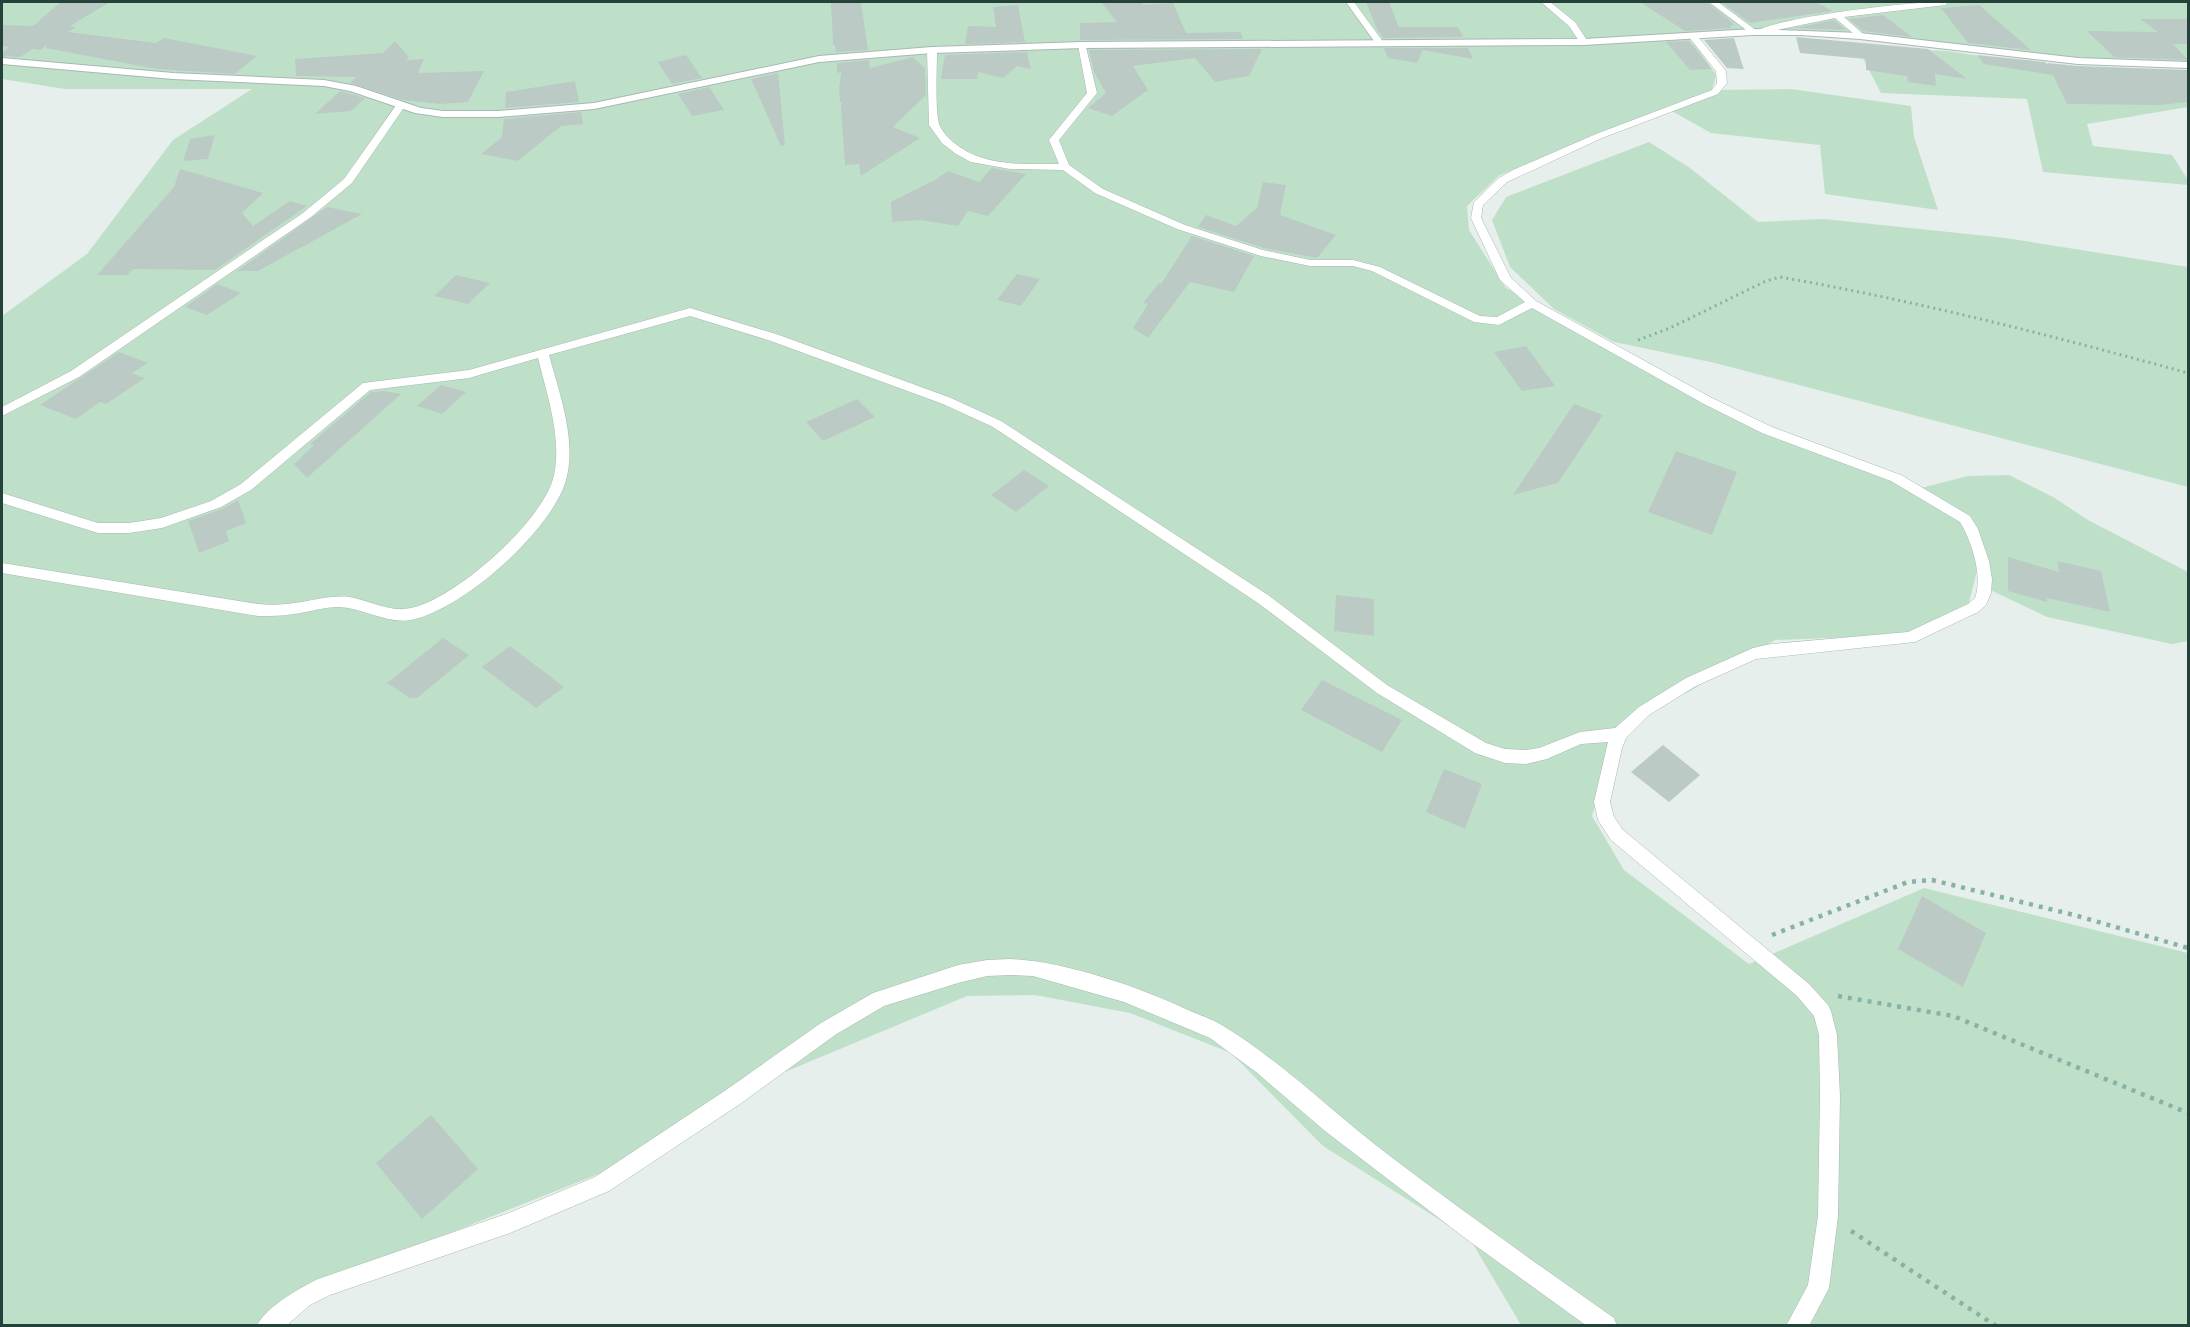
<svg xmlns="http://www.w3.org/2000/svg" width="2190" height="1327" font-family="'DejaVu Sans',sans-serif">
	<rect width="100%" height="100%" fill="#e6efeb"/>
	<path fill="#bfe0c8" d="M2,2H2188V64L2084,60L1818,33L1685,35L1698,48L1716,75L1712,90L1791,89L1911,106L1914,137L1938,210L1825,194L1820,145L1711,133L1670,110L1500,175L1467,206L1469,230L1505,287L1567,326L1764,426L1917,489L1968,476L2009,475L2053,497L2088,520L2188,572V641L2172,644L2047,617L1984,587L1979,563L1968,606L1907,635L1775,640L1690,691L1651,710L1611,746L1592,816L1624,870L1749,964L1924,888L2188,953V1325H1521L1470,1239L1323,1146L1231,1053L1130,1013L1035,995L967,996L749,1087L644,1156L301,1292L264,1325H2V316L87,254L173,140L252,89H65L2,79Z
		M1857,47L1948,51L2046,66L2188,75V107L2087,124L2093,146L2172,155L2188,180V185L2043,172L2027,99L1881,93Z
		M1649,142L1690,168L1758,222L1824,219L2006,238L2188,267V487L1715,363L1614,342L1554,309L1510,267L1492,220L1506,197Z"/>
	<path fill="#bbcac4" d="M61,2H110L70,26L76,27L68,32L156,43L164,38L257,56L235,74L156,69L46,48L47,45L40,50L33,49L20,57L2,56V53L9,47L2,46V25L33,26Z
		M831,2H861L868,50L836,52L835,45H833Z
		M1101,2H1143V5L1173,3L1186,33L1241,32L1243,39L1080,40V23L1117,22Z
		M1366,2H1389L1399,27H1458L1463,37L1383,38L1377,29Z
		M1640,2H1707L1735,25H1730L1731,28L1685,31Z
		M1721,2H1816L1832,11L1750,23Z
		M1018,5L1025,42L965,44L968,26L996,27L993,7Z
		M1979,5L2031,50L1968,43L1941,8Z
		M1883,15L1912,37L1863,31L1849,19Z
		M2140,19H2188V44H2173L2188,60L2114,57L2087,31L2158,32Z
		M1834,20L1846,30L1796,28Z
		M1796,37L1928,49L1967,79L1935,74L1936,86L1908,82L1907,76L1866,70V59L1800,53Z
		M1734,38L1743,67L1744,69L1727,68L1704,40Z
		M395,41L409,57L406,60L424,59L418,73L484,71L468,102L440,104L403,100L350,83L356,77L296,76L295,59L383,53Z
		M1689,41L1712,69L1690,70L1666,42Z
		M1384,48H1468L1473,59L1423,50L1417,63L1388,58Z
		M1262,49L1249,76L1215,82L1195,58L1133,66L1148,90L1112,116L1088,108L1106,93L1094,72L1089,50Z
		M1027,52L1031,69L1017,66L1003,78L978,72L977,79H941L945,55Z
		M686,55L702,78L672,84L658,62Z
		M1977,55L2045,62L2049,66L2047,63L2078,66L2188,70V102L2160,105L2067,104L2053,75L1984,64Z
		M913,57L925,68L926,95L893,127L920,138L861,176L859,164L845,165L841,109L842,102H840L839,90L841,72L837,73V63L869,60L870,68Z
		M778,73L785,145L781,146L751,79Z
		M575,81L579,102L505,108L506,92Z
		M709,87L724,110L692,116L678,94Z
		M340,91L365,98L351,111L315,114Z
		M581,112L583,124L561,126L518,161L481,154L502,137L504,119Z
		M215,135L208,159L183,161L190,139Z
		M992,168L1026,174L988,216L968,211L958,226L920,220L892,222L891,202L935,180L948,171L979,182Z
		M180,169L263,193L242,213L253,226L290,201L307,206L215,270L133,269L127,275H97L174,187Z
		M1263,182L1286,185L1280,215L1336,235L1317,258L1264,248L1198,227L1206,215L1236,226L1257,208Z
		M327,207L362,214L258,271H237Z
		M1192,236L1254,256L1234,292L1190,282L1148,338L1133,328L1148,304L1143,303L1159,283L1161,284Z
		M1017,274L1040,279L1021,306L997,300Z
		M456,275L490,283L468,304L434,296Z
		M217,284L241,293L207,315L185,307Z
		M1526,346L1555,386L1522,391L1494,352Z
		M119,352L148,363L132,373L145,378L106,404L100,402L76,419L40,405Z
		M441,385L466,392L442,414L417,406Z
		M384,391L401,394L307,478L294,464L314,445L310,444L371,392Z
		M857,399L875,417L823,441L806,422Z
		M1574,404L1603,415L1558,483L1513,495Z
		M1676,451L1737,472L1712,535L1648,512Z
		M1024,470L1049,486L1016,512L991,495Z
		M238,500L246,523L226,531L229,541L199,553L188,521L222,509Z
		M2008,557L2059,572L2057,561L2101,571L2110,612L2047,598V602L2008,591Z
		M1336,595L1374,599V636L1334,631Z
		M443,638L469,655L417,698H410L387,683Z
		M510,646L564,687L536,708L482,667Z
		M1322,680L1402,720L1382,752L1301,710Z
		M1663,745L1700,775L1669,802L1631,772Z
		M1444,769L1482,784L1465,829L1426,812Z
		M1922,896L1986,933L1963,987L1898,949Z
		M431,1115L478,1169L422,1219L376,1163Z"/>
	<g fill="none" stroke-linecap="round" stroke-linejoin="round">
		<g stroke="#a8b8b2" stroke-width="1">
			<path id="lane" d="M1346,2H1354L1384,43L1383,45H1377Z
				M1541,2H1550L1575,22L1588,42L1587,44H1581L1569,26Z
				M1709,2H1718L1757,31C1779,17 1921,0 1949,2L1945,5L1844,17L1863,34L1864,36L1860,39L1835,18L1753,35Z
				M1689,33H1695L1726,71L1727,83L1718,94L1602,138L1507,182L1483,205L1481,218L1511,278L1536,301L1712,398L1772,427L1901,475L1970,516L1978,529L1989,561L1992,579L1991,593L1986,605L1978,612L1915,642L1756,659L1696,686L1649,715L1626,738L1622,748L1610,802L1614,817L1623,830L1809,984L1828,1005L1831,1011L1837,1035L1840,1096L1838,1216L1829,1288L1809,1326H1786L1808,1285L1818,1216L1820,1096L1819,1035L1814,1016L1797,996L1611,840L1598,820L1594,802L1608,742L1581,744L1547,759L1526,764L1505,763L1475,753L1377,693L1258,603L993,427L943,404L771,341L690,316L549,355C559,392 576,438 567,476C556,528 462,610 411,620C387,624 363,608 339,607C324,607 309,612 294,614C282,616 270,616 258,616L2,573V563L258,604C270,605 282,605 294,603C313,601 330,595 349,597C369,600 390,613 411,608C455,599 545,520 554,475C562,438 547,395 538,358L469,378L370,390L251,490L221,507L162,528L129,533H98L2,503V493L98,523H129L161,518L211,501L241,484L363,383L469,370L690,308L779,335L951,398L1001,421L1268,595L1387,685L1486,743L1505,749L1526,750L1539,748L1580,732L1615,728L1639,707L1686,678L1753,648L1771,644L1908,632L1968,604L1975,598C1983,576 1972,542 1960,522L1891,481L1762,433L1704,404L1532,308L1499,325L1474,322L1372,271L1353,266H1310L1261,256L1177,229L1095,193L1063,170L1010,169L971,162L956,154L942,143L929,125L927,50L932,47L937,50C937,68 935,109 939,124C941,130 948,138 953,142C983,167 1022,164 1059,164L1049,140L1087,93L1078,45L1085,43L1097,93L1059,140L1069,165L1103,189L1185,225L1263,250L1310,260H1353L1380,267L1480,316L1497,317L1525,302L1500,280L1471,218L1474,202L1499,178L1513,170L1596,134L1712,90L1717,83L1716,71L1689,37Z
				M397,104L405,106L352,183L311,217L79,377L2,416V407L71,371L303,213L344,179Z
				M1010,959C1064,961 1139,987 1188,1010C1200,1015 1214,1020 1225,1027C1283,1063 1332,1112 1386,1153C1461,1210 1537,1264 1614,1318L1617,1326H1587L1469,1241L1325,1131L1256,1072L1210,1038L1124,1002L1033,976L1010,975L987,976L958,983L884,1006L835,1035L740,1104L609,1191L510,1233L330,1295L310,1305L286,1326H257C265,1307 300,1288 318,1279L509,1213L595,1177L726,1090L821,1023L873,993L958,965L987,960Z"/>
		</g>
		<g stroke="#a8b8b2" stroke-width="2">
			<path id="street" d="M1753,29L1860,33L2078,58L2188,62V68L2078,64L1860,39L1800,35H1753L1584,45L1082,48L932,53L819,62L594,109L498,117H443L415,113L350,91L324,86L173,79L2,64V58L173,73L324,80L356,86L421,108L443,111H498L594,103L819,56L932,47L1082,42L1584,39Z"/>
		</g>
		<path stroke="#86b3a5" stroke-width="3" stroke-dasharray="2 4" stroke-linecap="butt" d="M1638,340L1670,328L1766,281L1780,277C1918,301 2053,336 2188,373"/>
		<path stroke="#86b3a5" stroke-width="4.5" stroke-dasharray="4 6" stroke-linecap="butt" d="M1772,935L1908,882L1932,880L2074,915L2188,948
			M1838,996L1953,1016L2188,1113
			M1851,1231L1996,1326"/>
		<use href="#lane" fill="#fff" fill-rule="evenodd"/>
		<use href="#street" fill="#fff" fill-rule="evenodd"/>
	</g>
	<rect width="2190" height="1327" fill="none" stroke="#24423a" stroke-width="6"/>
</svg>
